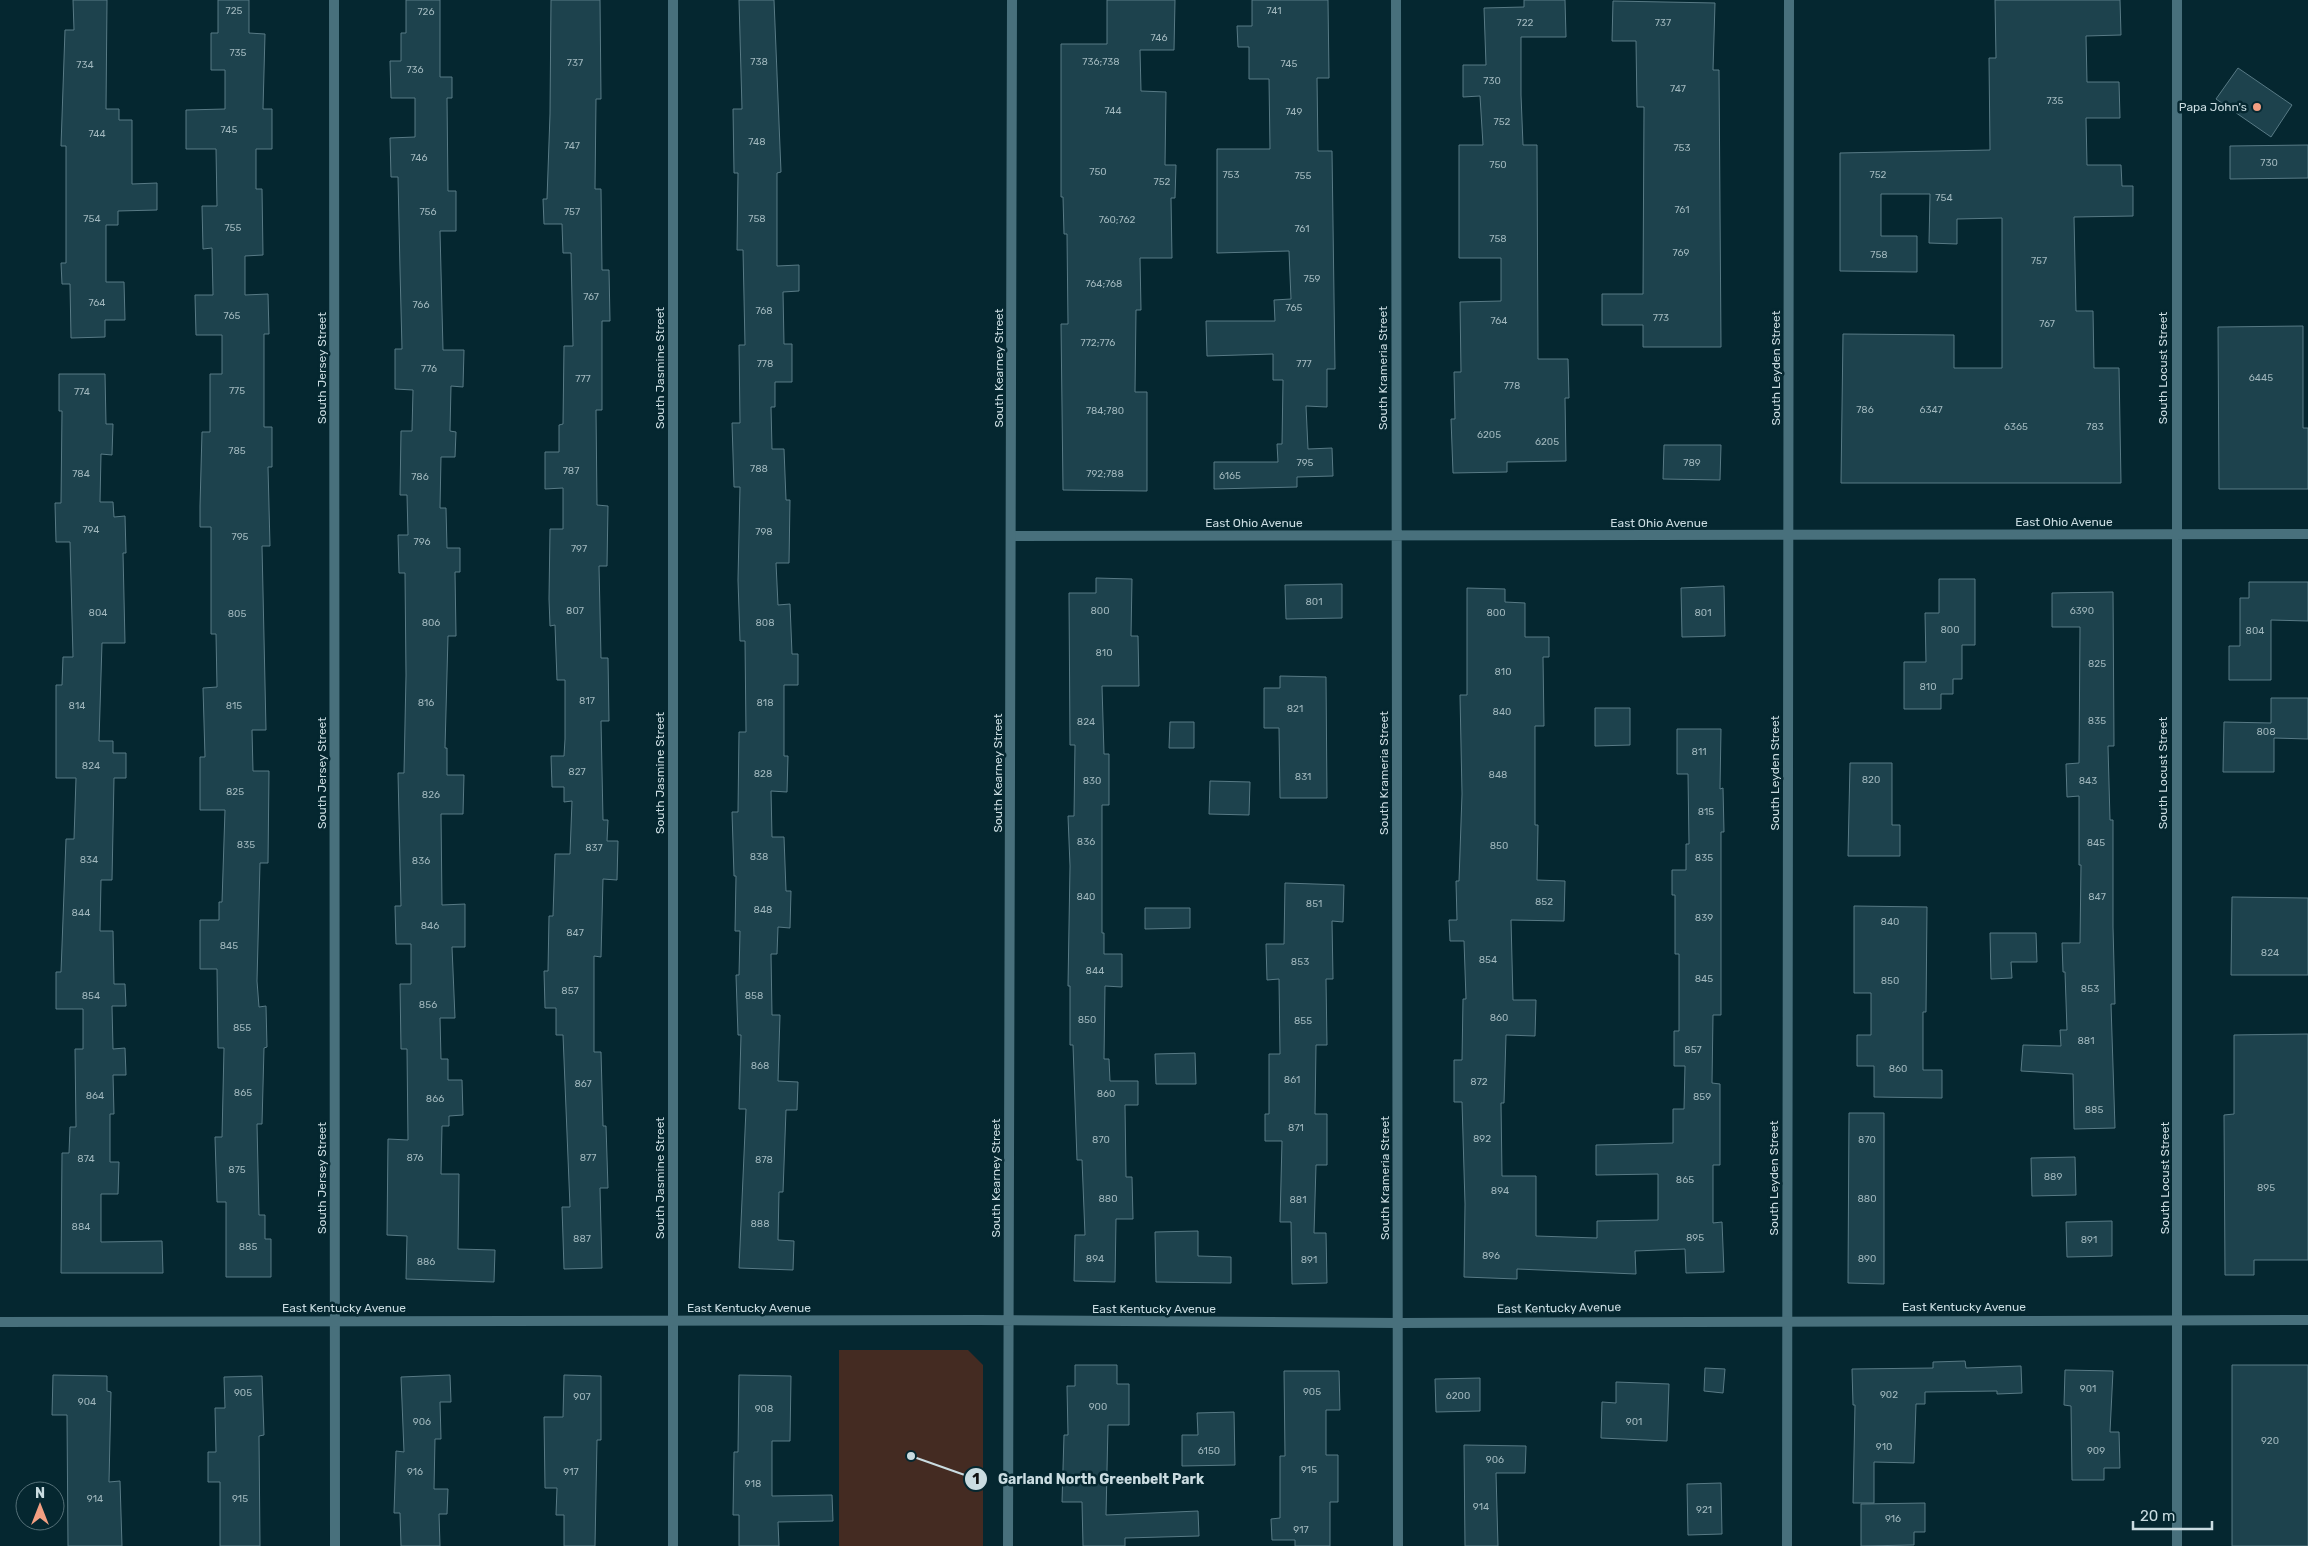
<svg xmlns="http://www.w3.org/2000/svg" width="2308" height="1546" font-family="Rubik,sans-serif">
	<rect width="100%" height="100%" fill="#052730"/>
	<path fill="#442b22" d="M839,1350H968L983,1365V1546H839Z"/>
	<path fill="#1d424d" stroke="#587a85" d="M73,0H107L106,109H119V120H132V184L157,183V210L118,211V225H106V282H124L125,320H105V337L71,338L70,284H62L61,263H66V146H61L65,30H74Z
		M218,0H249V33L265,34L263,109H272V149H256V189H262L263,255L245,256V295L268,294L269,334H264V427H272V467H268L270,546H262L266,730H252L253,771H269L268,863H260L257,981L259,1007L266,1006L267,1047L264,1048L262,1124H257L259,1215H265V1239H271V1277H226V1202H217L215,1137H222L224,1048H218L217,969H200V920H219V902H222L225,810H200V757H205L203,688L217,687L216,634H211V527H200V506L202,432H210V374H222V335H196L195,295H213L212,248L203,249L202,206H217L216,149H186V110L225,109V70H211V33H218Z
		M406,0H440V77H452V98H447L448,191H456V231H440L443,350H464L463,387L451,386L450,431L456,432L455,457H441L440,508H446L447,548H460V572H455L456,636H448L445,748H447V775H464L463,814H441L442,905L465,904V947H452L455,1018H440L441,1059H448V1080H462L463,1115L449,1116V1126H442L441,1174H459L458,1249L495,1250L494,1282L406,1279L407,1236L387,1235L388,1139L408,1140L407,1049H401L400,984H411V944H396L395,906H401L398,773H404L406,675L405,573H399L398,535H408L407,495H400L401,431H412L413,390L395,389V349H402L400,270L398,177H391L390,138L415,137V98H391L390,61H401V33H406Z
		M551,0H600L601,99H596L595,189H601L602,270H609L610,321H602V410H596L597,505L608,506L607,566H599L601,658H608L609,721H601L603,820H608L607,841H618L617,880L603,879L601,957L594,956V1052H601L603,1126H606L608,1188H600L602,1268L564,1269L562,1207H570L563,1035H556V1008H545L544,971H548L549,916H553L555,854H570L572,801L564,802V787H552L551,756H564L565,739V680H557L555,625L550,626L549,599L550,529H563V488L545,489V452H559V425L563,424L564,346H573L571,253H563L562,224H544L543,199H547L550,114Z
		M739,0H774L781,172L777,173V266L799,265V291L783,292L784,344H792V382H775V407H771L772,449H784L786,500H790L789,563H776L778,605L790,604L792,654H798V685H784V756H788L787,792L771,791L772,837H784L786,891H791L790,928L778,927L777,954H771L772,1015H780L778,1081L798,1082L797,1110H786L783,1192H779L778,1240L794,1241L793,1270L739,1268L746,1109H739L741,1035H738L736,975H739L740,931H735L736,876H734L732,812H738L739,732H746L745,641H740L738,580L740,487H734L732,423H740L739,345H745L743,250H737L738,173H734L733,109H742Z
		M1107,0H1175L1174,50H1140L1141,91L1166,92L1165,165H1176L1175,198H1171L1172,258H1140L1141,310H1136L1135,392H1147V491L1063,490L1061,324H1068L1067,234H1064L1063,197H1061V44H1107Z
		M1252,0H1328L1329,78H1317L1318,151H1332L1335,369H1327V407L1306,406L1308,449L1332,448L1333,476L1297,477V487L1214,489V462H1278L1277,444H1282L1283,380H1273V354L1207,356L1206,321H1275L1274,300L1291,299L1289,251L1217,253V149H1270L1269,79H1249V47H1238L1237,26H1252Z
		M1524,0H1565L1566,37H1521V95L1523,145H1537L1538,359H1568L1569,398H1565L1566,461L1507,462V472L1453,473L1451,419H1455L1454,372H1461L1460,302L1501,301V258H1459V145H1483L1480,96L1463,97V65H1486L1484,8L1524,7Z
		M1995,0H2120L2121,35L2086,36L2087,82H2119L2120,118H2086L2087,165H2121L2122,186H2133V216L2074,217L2076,311H2093L2094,368H2119L2121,483H1841L1843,334L1954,335V368H2002V218L1957,219V244L1929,243L1930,194H1881V236H1917V272L1840,271V153L1990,150L1989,58H1996Z
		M1613,1L1715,3L1713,70H1719L1721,347H1643V325H1602V294H1643L1644,107H1637L1636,41H1612Z
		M2238,68L2292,105L2271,137L2216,99Z
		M2308,145V178L2230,179V146Z
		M2303,326V428H2308V489H2219L2218,327Z
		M59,374H105L106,424H113L112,455L101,454L100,502H113L114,517L125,516L126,553H123L125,643H102L99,741H113V753H126V778H114L112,880H101L100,931H113L114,984H125L126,1006H112L113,1049L125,1048L126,1075H113L114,1114H110V1162H119L118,1194H101V1242L162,1241L163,1273H61L62,1153H69L70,1127H76L75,1049H83V1009H56V972H61L66,839H74L76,778H56V685H62L63,657H73L70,542H56L55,503H61L62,411H59Z
		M1664,445H1721L1720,480L1663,479Z
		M1096,578L1132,579L1131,636H1138L1139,686H1102L1104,754H1109V805H1102V933H1104V954H1122V987L1105,986L1104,1059H1109L1110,1081H1138V1105H1125L1126,1177H1132L1133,1219H1116L1115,1282L1074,1281L1075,1235H1085L1082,1160H1077L1073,1045H1070V986H1068L1070,866L1068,816H1074L1075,745H1070L1069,593H1096Z
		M1939,579H1975V645H1962V679H1953V694H1941V709H1904V662H1926L1925,613H1939Z
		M2249,582H2308V621L2271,620V680H2229V646H2240V598H2249Z
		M1342,584V618L1286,619L1285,585Z
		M1724,586L1725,636L1682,637L1681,588Z
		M1467,588L1505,589V602L1525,603V637H1549V657H1543L1544,726H1535V825H1538L1537,880L1565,881L1564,921L1511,920L1513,1000H1536L1535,1036L1506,1035L1504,1103H1501L1502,1176H1536V1236L1597,1238V1221L1658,1220V1174L1596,1175V1145L1673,1143V1109H1684L1685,1066H1674V1031H1679V954H1675V895H1672V870H1686V844H1689L1688,774H1677V729H1721L1720,789L1723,788L1724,832H1721V1015H1713L1712,1083L1720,1084V1165H1713V1223L1722,1222L1724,1272L1686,1273L1685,1249L1635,1251L1636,1274L1517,1269V1279L1464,1277L1465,1204L1462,1102H1454V1060H1462L1463,999H1466L1464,941H1450L1449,920H1457L1456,881H1459L1462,794L1460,695H1467Z
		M2113,592L2114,746H2108L2110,820H2113V927L2115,1004H2111L2115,1128L2074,1129L2073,1074L2021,1071L2023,1045L2061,1046L2060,1030H2067L2065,972H2063L2062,943H2080L2081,865H2079V796L2067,797L2066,764L2079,763L2080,627H2052V593Z
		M1280,676L1326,677L1327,798H1280L1279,728H1264V688H1280Z
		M2271,698H2308V739L2274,738V772H2223L2224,722L2271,723Z
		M1595,708H1630V745L1595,746Z
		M1170,722H1194V748H1169Z
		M1850,763H1892V825H1900V856H1848Z
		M1210,781L1250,782L1249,815L1209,814Z
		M1285,883L1344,885L1343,922L1332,921L1333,979H1326L1327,1045H1316L1315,1114H1327V1165H1316L1314,1233H1326L1327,1283L1292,1284L1291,1222H1280L1282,1141H1265V1114H1269V1054H1280L1279,979L1267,980L1266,944H1284Z
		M2232,897L2308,898V975H2231Z
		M1854,906L1927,907L1926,1012H1923V1070H1942V1098L1874,1097V1066H1857V1035H1871V993H1854Z
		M1145,908H1190V928L1145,929Z
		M1990,933H2036L2037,962H2011L2012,978L1991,979Z
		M2308,1034V1260H2254V1275H2225L2224,1115L2234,1114V1035Z
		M1195,1053L1196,1084H1156L1155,1054Z
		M1849,1113H1884V1284L1848,1283Z
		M2075,1157L2076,1195L2032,1196L2031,1158Z
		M2112,1221V1256L2067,1257L2066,1222Z
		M1198,1231V1256L1231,1257V1283L1156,1282L1155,1232Z
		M1965,1361L1966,1368L2021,1366L2022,1393L1997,1394V1391L1925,1392V1404H1916L1914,1463L1874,1462V1503H1853L1855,1405H1853L1852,1369L1933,1368V1362Z
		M1075,1365H1117V1384H1129V1425H1108L1106,1515L1198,1511L1199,1536L1125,1538V1546H1083L1082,1502H1062L1064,1435H1068L1067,1386H1075Z
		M2232,1365H2308V1546H2232Z
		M1705,1368L1725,1369L1723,1393L1704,1391Z
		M2065,1370L2113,1371L2110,1432H2119L2120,1468H2104V1480H2072L2071,1406L2064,1405Z
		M1284,1371H1339L1340,1410H1326V1455H1338V1502H1330V1546H1295V1540H1272L1271,1519L1280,1518V1456H1285Z
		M53,1375L107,1376V1391L111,1392L109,1482L120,1481L122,1546H68L67,1415H52Z
		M450,1375L451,1402H440L441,1439H435L434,1489H448L447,1514H439L440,1546H401L400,1513H394L396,1451L404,1452L401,1377Z
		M564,1375L601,1376V1440H597L595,1546H564V1515H556L557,1488H545L544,1417H563Z
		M739,1375L791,1376L790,1441H772V1496L832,1495L833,1521L778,1522L779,1546H739V1515H733L734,1452H738Z
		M262,1376L264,1435L259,1436L260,1546H220V1482H208V1452H216L215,1408H225L224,1377Z
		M1480,1378V1411L1436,1412L1435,1379Z
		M1616,1382L1669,1384L1667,1441L1601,1438L1602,1402L1616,1403Z
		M1234,1412L1235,1465L1182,1466V1435H1198L1197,1413Z
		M1464,1445L1526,1446L1525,1473H1496L1498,1546H1465Z
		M1721,1483L1722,1534L1688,1535L1687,1484Z
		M1925,1503V1532H1914V1545L1861,1546V1504Z"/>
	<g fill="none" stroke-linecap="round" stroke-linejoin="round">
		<path stroke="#48707c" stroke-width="10" d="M334,0L335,1546
			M1396,0L1398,1546
			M2177,0V1546
			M1011,536L2308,534
			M673,1546V0
			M1787,1546L1789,0"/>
		<path stroke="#48707c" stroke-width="10" d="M0,1322L978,1320L1398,1323L2308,1320
			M1008,1546L1012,0"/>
	</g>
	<circle fill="#f39f82" stroke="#052730" stroke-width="2" cx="2257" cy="107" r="5"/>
	<g text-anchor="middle" stroke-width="5" stroke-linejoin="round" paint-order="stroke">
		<g font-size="10" fill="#9fb6bc">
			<text x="234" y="14">725</text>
			<text x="1274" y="14">741</text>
			<text x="426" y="15">726</text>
			<text x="1525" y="26">722</text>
			<text x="1663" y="26">737</text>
			<text x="1159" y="41">746</text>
			<text x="238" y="56">735</text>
			<text x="759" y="65">738</text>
			<text x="1101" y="65">736;738</text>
			<text x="575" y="66">737</text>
			<text x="1289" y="67">745</text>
			<text x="85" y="68">734</text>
			<text x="415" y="73">736</text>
			<text x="1492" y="84">730</text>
			<text x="1678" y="92">747</text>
			<text x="2055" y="104">735</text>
			<text x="1113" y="114">744</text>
			<text x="1294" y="115">749</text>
			<text x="1502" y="125">752</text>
			<text x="229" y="133">745</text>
			<text x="97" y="137">744</text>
			<text x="757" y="145">748</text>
			<text x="572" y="149">747</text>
			<text x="1682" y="151">753</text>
			<text x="419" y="161">746</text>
			<text x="2269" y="166">730</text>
			<text x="1498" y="168">750</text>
			<text x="1098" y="175">750</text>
			<text x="1231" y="178">753</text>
			<text x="1878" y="178">752</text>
			<text x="1303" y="179">755</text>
			<text x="1162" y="185">752</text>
			<text x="1944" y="201">754</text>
			<text x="1682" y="213">761</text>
			<text x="428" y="215">756</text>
			<text x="572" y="215">757</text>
			<text x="92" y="222">754</text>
			<text x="757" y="222">758</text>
			<text x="1117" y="223">760;762</text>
			<text x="233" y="231">755</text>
			<text x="1302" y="232">761</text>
			<text x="1498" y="242">758</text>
			<text x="1681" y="256">769</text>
			<text x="1879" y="258">758</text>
			<text x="2039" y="264">757</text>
			<text x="1312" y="282">759</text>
			<text x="1104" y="287">764;768</text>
			<text x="591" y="300">767</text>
			<text x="97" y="306">764</text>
			<text x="421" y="308">766</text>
			<text x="1294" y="311">765</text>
			<text x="764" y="314">768</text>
			<text x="232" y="319">765</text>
			<text x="1661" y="321">773</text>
			<text x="1499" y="324">764</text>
			<text x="2047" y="327">767</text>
			<text x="1098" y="346">772;776</text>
			<text x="765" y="367">778</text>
			<text x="1304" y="367">777</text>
			<text x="429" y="372">776</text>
			<text x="2261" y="381">6445</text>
			<text x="583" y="382">777</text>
			<text x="1512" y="389">778</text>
			<text x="237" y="394">775</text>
			<text x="82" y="395">774</text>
			<text x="1865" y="413">786</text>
			<text x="1931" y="413">6347</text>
			<text x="1105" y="414">784;780</text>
			<text x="2016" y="430">6365</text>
			<text x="2095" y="430">783</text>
			<text x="1489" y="438">6205</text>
			<text x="1547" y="445">6205</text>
			<text x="237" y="454">785</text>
			<text x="1305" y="466">795</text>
			<text x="1692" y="466">789</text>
			<text x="759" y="472">788</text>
			<text x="571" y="474">787</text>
			<text x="81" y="477">784</text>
			<text x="1105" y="477">792;788</text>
			<text x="1230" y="479">6165</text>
			<text x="420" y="480">786</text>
			<text x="91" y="533">794</text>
			<text x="764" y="535">798</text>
			<text x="240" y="540">795</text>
			<text x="422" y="545">796</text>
			<text x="579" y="552">797</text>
			<text x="1314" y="605">801</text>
			<text x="575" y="614">807</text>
			<text x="1100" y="614">800</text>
			<text x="2082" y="614">6390</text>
			<text x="98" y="616">804</text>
			<text x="1496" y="616">800</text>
			<text x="1703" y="616">801</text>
			<text x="237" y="617">805</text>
			<text x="431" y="626">806</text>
			<text x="765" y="626">808</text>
			<text x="1950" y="633">800</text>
			<text x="2255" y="634">804</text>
			<text x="1104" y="656">810</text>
			<text x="2097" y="667">825</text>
			<text x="1503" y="675">810</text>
			<text x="1928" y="690">810</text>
			<text x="587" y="704">817</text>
			<text x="426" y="706">816</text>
			<text x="765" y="706">818</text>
			<text x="77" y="709">814</text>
			<text x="234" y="709">815</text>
			<text x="1295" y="712">821</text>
			<text x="1502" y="715">840</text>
			<text x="2097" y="724">835</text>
			<text x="1086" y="725">824</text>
			<text x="2266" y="735">808</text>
			<text x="1699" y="755">811</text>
			<text x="91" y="769">824</text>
			<text x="577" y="775">827</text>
			<text x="763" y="777">828</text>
			<text x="1498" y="778">848</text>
			<text x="1303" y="780">831</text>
			<text x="1871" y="783">820</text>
			<text x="1092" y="784">830</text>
			<text x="2088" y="784">843</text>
			<text x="235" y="795">825</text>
			<text x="431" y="798">826</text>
			<text x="1706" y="815">815</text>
			<text x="1086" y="845">836</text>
			<text x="2096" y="846">845</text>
			<text x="246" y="848">835</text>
			<text x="1499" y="849">850</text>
			<text x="594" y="851">837</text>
			<text x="759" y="860">838</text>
			<text x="1704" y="861">835</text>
			<text x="89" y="863">834</text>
			<text x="421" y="864">836</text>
			<text x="1086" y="900">840</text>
			<text x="2097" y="900">847</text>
			<text x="1544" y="905">852</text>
			<text x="1314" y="907">851</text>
			<text x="763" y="913">848</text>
			<text x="81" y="916">844</text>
			<text x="1704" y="921">839</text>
			<text x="1890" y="925">840</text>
			<text x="430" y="929">846</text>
			<text x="575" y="936">847</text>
			<text x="229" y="949">845</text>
			<text x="2270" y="956">824</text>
			<text x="1488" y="963">854</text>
			<text x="1300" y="965">853</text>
			<text x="1095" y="974">844</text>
			<text x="1704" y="982">845</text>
			<text x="1890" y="984">850</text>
			<text x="2090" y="992">853</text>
			<text x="570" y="994">857</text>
			<text x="91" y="999">854</text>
			<text x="754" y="999">858</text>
			<text x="428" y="1008">856</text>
			<text x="1499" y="1021">860</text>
			<text x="1087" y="1023">850</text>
			<text x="1303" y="1024">855</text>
			<text x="242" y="1031">855</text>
			<text x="2086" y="1044">881</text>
			<text x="1693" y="1053">857</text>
			<text x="760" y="1069">868</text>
			<text x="1898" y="1072">860</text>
			<text x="1292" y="1083">861</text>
			<text x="1479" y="1085">872</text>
			<text x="583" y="1087">867</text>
			<text x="243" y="1096">865</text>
			<text x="1106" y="1097">860</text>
			<text x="95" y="1099">864</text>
			<text x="1702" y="1100">859</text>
			<text x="435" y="1102">866</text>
			<text x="2094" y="1113">885</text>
			<text x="1296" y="1131">871</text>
			<text x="1482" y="1142">892</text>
			<text x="1101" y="1143">870</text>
			<text x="1867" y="1143">870</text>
			<text x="415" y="1161">876</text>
			<text x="588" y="1161">877</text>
			<text x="86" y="1162">874</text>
			<text x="764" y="1163">878</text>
			<text x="237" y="1173">875</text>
			<text x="2053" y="1180">889</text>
			<text x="1685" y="1183">865</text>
			<text x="2266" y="1191">895</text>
			<text x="1500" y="1194">894</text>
			<text x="1108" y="1202">880</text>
			<text x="1867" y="1202">880</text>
			<text x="1298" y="1203">881</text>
			<text x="760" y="1227">888</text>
			<text x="81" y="1230">884</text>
			<text x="1695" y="1241">895</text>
			<text x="582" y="1242">887</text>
			<text x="2089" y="1243">891</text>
			<text x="248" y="1250">885</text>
			<text x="1491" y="1259">896</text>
			<text x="1095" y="1262">894</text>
			<text x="1867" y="1262">890</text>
			<text x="1309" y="1263">891</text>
			<text x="426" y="1265">886</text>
			<text x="2088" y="1392">901</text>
			<text x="1312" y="1395">905</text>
			<text x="243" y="1396">905</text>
			<text x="1889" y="1398">902</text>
			<text x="1458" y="1399">6200</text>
			<text x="582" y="1400">907</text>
			<text x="87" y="1405">904</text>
			<text x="1098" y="1410">900</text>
			<text x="764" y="1412">908</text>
			<text x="422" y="1425">906</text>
			<text x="1634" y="1425">901</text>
			<text x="2270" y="1444">920</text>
			<text x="1884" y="1450">910</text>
			<text x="1209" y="1454">6150</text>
			<text x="2096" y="1454">909</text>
			<text x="1495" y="1463">906</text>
			<text x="1309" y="1473">915</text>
			<text x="415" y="1475">916</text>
			<text x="571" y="1475">917</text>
			<text x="753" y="1487">918</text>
			<text x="95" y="1502">914</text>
			<text x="240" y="1502">915</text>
			<text x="1481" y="1510">914</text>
			<text x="1704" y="1513">921</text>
			<text x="1893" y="1522">916</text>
			<text x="1301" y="1533">917</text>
		</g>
		<g font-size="12" fill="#cadce1" stroke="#052730" text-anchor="end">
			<text x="2247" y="111">Papa John's</text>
		</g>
		<g font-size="12" fill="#cadce1" stroke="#052730">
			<text transform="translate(322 368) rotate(-90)" y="4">South Jersey Street</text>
			<text transform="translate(660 368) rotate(-90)" y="4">South Jasmine Street</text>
			<text transform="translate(999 368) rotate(-90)" y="4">South Kearney Street</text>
			<text transform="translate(1383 368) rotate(-90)" y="4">South Krameria Street</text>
			<text transform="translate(1776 368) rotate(-90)" y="4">South Leyden Street</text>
			<text transform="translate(2163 368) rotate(-90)" y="4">South Locust Street</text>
			<text x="2064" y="526">East Ohio Avenue</text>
			<text x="1254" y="527">East Ohio Avenue</text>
			<text x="1659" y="527">East Ohio Avenue</text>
			<text transform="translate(322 773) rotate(-90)" y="4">South Jersey Street</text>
			<text transform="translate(660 773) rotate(-90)" y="4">South Jasmine Street</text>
			<text transform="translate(998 773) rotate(-90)" y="4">South Kearney Street</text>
			<text transform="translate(1384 773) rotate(-90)" y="4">South Krameria Street</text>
			<text transform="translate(1775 773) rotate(-90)" y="4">South Leyden Street</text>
			<text transform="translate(2163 773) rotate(-90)" y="4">South Locust Street</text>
			<text transform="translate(322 1178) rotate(-90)" y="4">South Jersey Street</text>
			<text transform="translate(660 1178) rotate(-90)" y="4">South Jasmine Street</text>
			<text transform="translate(996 1178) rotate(-90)" y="4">South Kearney Street</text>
			<text transform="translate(1385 1178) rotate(-90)" y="4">South Krameria Street</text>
			<text transform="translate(1774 1178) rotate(-90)" y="4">South Leyden Street</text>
			<text transform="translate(2165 1178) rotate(-90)" y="4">South Locust Street</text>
			<text x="1964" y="1311">East Kentucky Avenue</text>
			<text x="344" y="1312">East Kentucky Avenue</text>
			<text x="749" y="1312">East Kentucky Avenue</text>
			<text transform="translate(1559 1308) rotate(-1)" y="4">East Kentucky Avenue</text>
			<text x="1154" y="1313">East Kentucky Avenue</text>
		</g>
	</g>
	<path fill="none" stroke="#cadce1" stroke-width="2" d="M911 1456L976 1479"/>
	<g fill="#cadce1" stroke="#052730" stroke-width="2">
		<circle cx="911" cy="1456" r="5"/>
		<circle cx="976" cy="1479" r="12"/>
	</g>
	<g font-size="15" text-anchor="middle" font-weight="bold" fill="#111">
		<text x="976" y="1484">1</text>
	</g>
	<g font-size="14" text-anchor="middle" font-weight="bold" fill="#cadce1" stroke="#052730" stroke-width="5" stroke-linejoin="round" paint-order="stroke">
		<text x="1101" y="1484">Garland North Greenbelt Park</text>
	</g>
	<g transform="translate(40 1506)"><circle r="24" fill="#052730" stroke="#546f77"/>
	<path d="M0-4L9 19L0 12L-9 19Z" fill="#f39f82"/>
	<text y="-8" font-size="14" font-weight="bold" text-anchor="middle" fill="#cadce1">N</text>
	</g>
	<path d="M2133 1521v8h79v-8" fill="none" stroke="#cadce1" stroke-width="2.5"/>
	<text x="2140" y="1521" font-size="15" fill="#cadce1" stroke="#052730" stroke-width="4" paint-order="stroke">20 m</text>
</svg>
